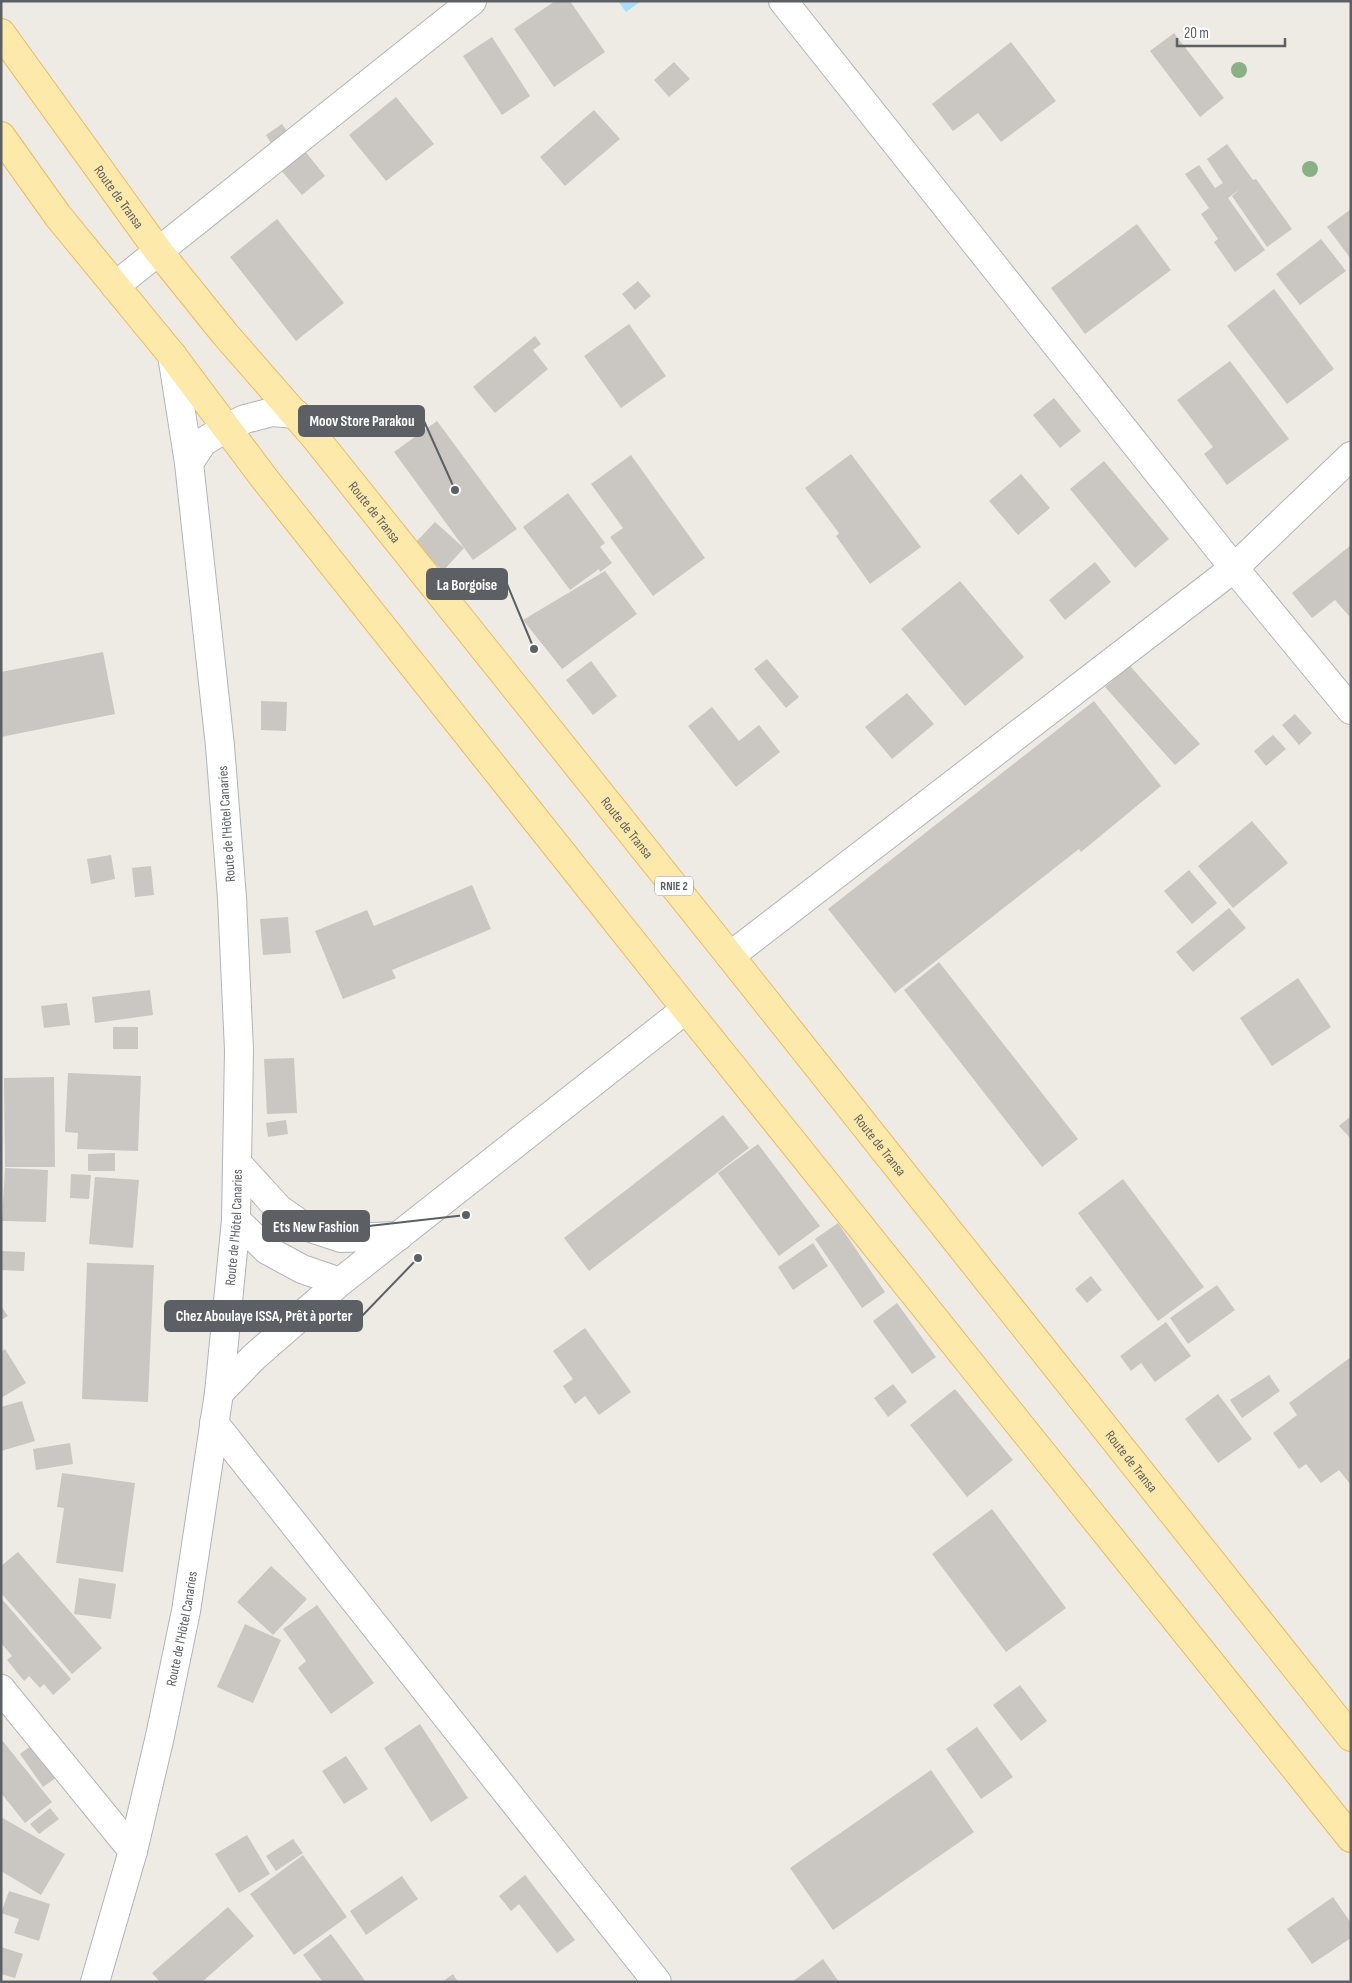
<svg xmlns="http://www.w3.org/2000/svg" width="1352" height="1983" font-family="'Sofia Sans Condensed',sans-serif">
	<rect width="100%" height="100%" fill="#eeebe4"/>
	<path fill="#a6defd" d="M618,1H641L626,12Z"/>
	<path fill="#cac6c1" d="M555,1H570L605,52L554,87L514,29Z
		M1174,33L1224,98L1200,117L1150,51Z
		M492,37L530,96L502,115L463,56Z
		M1011,42L1056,101L1001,142L978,113L953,131L932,104Z
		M674,62L690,79L669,97L654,80Z
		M396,97L434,144L386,181L349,135Z
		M594,110L620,139L565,186L540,157Z
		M282,124L289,134L273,146L266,135Z
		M1227,144L1253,180L1256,179L1292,229L1267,247L1232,196L1240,189L1228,198L1265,250L1235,272L1214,242L1218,239L1201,214L1209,208L1185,174L1199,165L1215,188L1223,183L1207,159Z
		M304,150L325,176L302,195L280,169Z
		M1351,209V259L1327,227Z
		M277,219L344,303L296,341L230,257Z
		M1137,224L1171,270L1085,334L1051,288Z
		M1321,239L1346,271L1300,305L1276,274Z
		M638,281L651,296L635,310L622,294Z
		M1274,289L1334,369L1287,404L1227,326Z
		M629,324L666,376L621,408L584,356Z
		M535,336L541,344L533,350L548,369L495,413L473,387Z
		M1230,361L1289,439L1227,485L1204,454L1213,447L1177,400Z
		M1054,398L1081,431L1060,448L1033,415Z
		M437,421L517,529L473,560L394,452Z
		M851,454L921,547L870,584L836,536L839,533L805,488Z
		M631,455L705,558L653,596L610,537L623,528L591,484Z
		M1104,461L1169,539L1135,568L1070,489Z
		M1021,474L1050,508L1018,535L989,501Z
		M568,493L605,543L600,547L612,563L600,572L599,569L570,590L523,527Z
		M435,522L464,548L443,571L414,544Z
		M1351,545V616L1350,617L1335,600L1312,618L1292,593Z
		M1095,562L1111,582L1065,620L1049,600Z
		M605,571L637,614L562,669L523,620Z
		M960,581L1024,657L965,706L901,629Z
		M103,652L115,714L1,737V672Z
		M767,659L799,697L786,708L754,669Z
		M591,661L617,696L593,715L566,680Z
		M1130,666L1200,744L1175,765L1105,687Z
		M907,693L934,724L892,759L865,727Z
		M261,701L287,702L286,731L261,730Z
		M1094,701L1161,786L1081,852L1079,849L895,993L828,909Z
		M712,707L739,741L759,725L780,752L736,787L688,726Z
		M1295,714L1312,733L1299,745L1282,725Z
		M1273,735L1286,749L1266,766L1254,751Z
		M1252,821L1288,863L1233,908L1198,866Z
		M111,855L115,879L91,884L87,859Z
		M151,866L154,895L135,897L132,868Z
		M1189,870L1217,903L1192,924L1164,891Z
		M472,885L491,929L392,970L396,978L343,999L315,931L367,910L374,926Z
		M1229,908L1246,928L1193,972L1176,952Z
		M288,917L291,953L263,955L260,919Z
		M939,962L1078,1139L1042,1167L904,990Z
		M1298,978L1331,1027L1272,1066L1240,1018Z
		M150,990L153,1015L95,1023L92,997Z
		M67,1003L70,1025L44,1028L41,1006Z
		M113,1027H138V1049H113Z
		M294,1058L297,1113L267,1114L264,1059Z
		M68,1073L141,1076L138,1151L77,1149L78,1133L65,1132Z
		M54,1077L55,1167H5L4,1078Z
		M723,1115L749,1148L589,1271L564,1238Z
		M1351,1116V1139L1339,1126Z
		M286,1120L288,1134L268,1137L266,1123Z
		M758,1144L820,1226L779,1256L718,1173Z
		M115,1153V1171H88V1154Z
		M5,1168L48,1170L46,1222L2,1221Z
		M71,1174L91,1175L89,1199L70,1198Z
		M95,1177L139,1180L133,1248L89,1244Z
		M1123,1179L1204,1287L1158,1321L1078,1213Z
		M838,1223L885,1292L862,1308L815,1239Z
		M813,1243L828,1266L793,1290L778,1267Z
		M1,1251L25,1252L24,1271L1,1270Z
		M87,1263L154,1265L148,1402L82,1399Z
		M1091,1276L1102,1290L1087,1303L1075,1289Z
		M1217,1285L1235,1310L1188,1344L1170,1318Z
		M897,1303L936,1357L912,1374L873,1321Z
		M1,1306L8,1316L1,1320Z
		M1166,1322L1191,1356L1155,1382L1141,1363L1131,1371L1120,1356Z
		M585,1328L631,1392L599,1415L585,1396L575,1404L563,1386L573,1379L553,1351Z
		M5,1349L26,1383L1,1398V1352Z
		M1351,1357V1485L1339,1470L1321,1483L1306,1464L1299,1469L1273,1433L1297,1415L1289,1403Z
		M1269,1375L1280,1391L1242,1418L1230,1400Z
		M893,1384L907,1402L888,1417L874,1398Z
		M955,1389L1013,1460L967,1497L910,1425Z
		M1218,1394L1252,1439L1218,1463L1185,1419Z
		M22,1401L35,1441L1,1451V1407Z
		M70,1443L73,1464L36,1470L33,1449Z
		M62,1473L135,1483L123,1572L56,1563L64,1508L57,1507Z
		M992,1509L1066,1608L1006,1652L932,1554Z
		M18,1552L102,1648L72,1674L1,1593V1566Z
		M271,1566L307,1599L273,1635L237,1602Z
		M79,1578L116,1584L111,1619L74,1614Z
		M1,1598L71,1679L53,1695L44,1684L40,1688L29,1676L24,1681L7,1660L12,1656L1,1643Z
		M317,1605L374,1683L331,1714L298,1668L306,1661L283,1629Z
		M245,1624L281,1640L253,1703L217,1687Z
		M1020,1685L1047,1721L1021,1741L993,1705Z
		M420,1724L468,1798L431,1822L384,1748Z
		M977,1727L1013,1777L981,1799L946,1749Z
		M1,1739L52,1802L25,1823L1,1793Z
		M36,1742L60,1775L43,1787L20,1754Z
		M346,1756L368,1789L344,1804L322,1771Z
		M931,1770L974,1832L833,1930L790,1868Z
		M50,1808L59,1819L39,1834L30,1824Z
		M1,1817L65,1854L41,1895L1,1871Z
		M247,1835L270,1874L239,1893L215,1854Z
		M293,1839L303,1853L276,1871L266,1856Z
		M303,1855L347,1917L294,1955L250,1894Z
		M525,1875L575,1940L557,1953L519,1904L511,1911L499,1896Z
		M402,1876L418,1899L366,1935L350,1911Z
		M9,1891L50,1904L39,1941L14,1933L19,1919L1,1913Z
		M1333,1897L1351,1923V1938L1312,1964L1287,1929Z
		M228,1907L254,1936L202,1982H160L152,1973Z
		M331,1934L366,1982H323L303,1955Z
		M1,1947L23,1954L15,1978L1,1974Z
		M823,1959L839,1982H792Z
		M453,1974L458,1982H442Z"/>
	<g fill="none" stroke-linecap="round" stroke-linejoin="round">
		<g stroke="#b1b5b9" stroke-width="30">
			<path id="minor" d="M783,1L1234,568L1351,710
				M115,286L472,1
				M730,956L1234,568L1351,456
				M214,1423L657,1982
				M1,1689L133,1851"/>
		</g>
		<g stroke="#b1b5b9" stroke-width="30">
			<g id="tertiary">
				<path d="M189,463L203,442L226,428L245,419L272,412L296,414"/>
				<path d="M237,1163L279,1209L302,1225L341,1238L399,1236"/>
				<path d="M236,1220L267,1250L302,1269L340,1282"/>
				<path d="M219,1393L254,1357L340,1282L686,1009"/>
				<path id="s1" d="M95,1982L133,1851L160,1736L186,1611L219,1393L236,1220L239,1050L232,898L220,746L189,463L172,355"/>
			</g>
		</g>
		<g stroke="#edba5e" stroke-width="30">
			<g id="primary">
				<path id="s2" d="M1,33L159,252L225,334L314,436L730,956L1351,1737"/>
				<path d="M1,136L58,216L172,355L264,478L686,1009L1351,1838"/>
			</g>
		</g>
		<use href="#minor" stroke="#fff" stroke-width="28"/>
		<use href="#tertiary" stroke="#fff" stroke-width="28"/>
		<use href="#primary" stroke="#fde9aa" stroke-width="28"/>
	</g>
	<g fill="#8ab184">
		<circle cx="1239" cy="70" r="8"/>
		<circle cx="1310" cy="169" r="8"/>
	</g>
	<g text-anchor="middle" stroke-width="5" stroke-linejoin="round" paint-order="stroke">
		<rect fill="#fff" stroke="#8d9092" stroke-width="1" x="655" y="876.5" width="38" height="19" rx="4"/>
		<g font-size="12" font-weight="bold" fill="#5c6064">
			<text x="674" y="890">RNIE 2</text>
		</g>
		<g font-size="14" fill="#5c6064" stroke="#fff">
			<text dy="5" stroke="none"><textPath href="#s2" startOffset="202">Route de Transa</textPath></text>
			<text dy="5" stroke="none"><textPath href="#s2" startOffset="608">Route de Transa</textPath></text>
			<text transform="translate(226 824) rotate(-94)" y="5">Route de l'Hôtel Canaries</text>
			<text dy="5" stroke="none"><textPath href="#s2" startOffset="1012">Route de Transa</textPath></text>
			<text dy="5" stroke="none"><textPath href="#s2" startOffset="1418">Route de Transa</textPath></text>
			<text dy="5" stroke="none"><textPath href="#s1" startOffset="769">Route de l'Hôtel Canaries</textPath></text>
			<text dy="5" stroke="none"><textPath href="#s2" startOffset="1822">Route de Transa</textPath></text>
			<text dy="5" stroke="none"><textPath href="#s1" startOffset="364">Route de l'Hôtel Canaries</textPath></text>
		</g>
	</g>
	<path fill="none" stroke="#5c6064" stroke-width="2" d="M455 490L424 421M534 649L507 584M466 1215L369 1226M418 1258L362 1316"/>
	<g fill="#5c6064" stroke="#fff" stroke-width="2">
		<circle cx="455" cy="490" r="5"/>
		<circle cx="534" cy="649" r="5"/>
		<circle cx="466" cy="1215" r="5"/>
		<circle cx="418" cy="1258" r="5"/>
	</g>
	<g fill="#5c6064" stroke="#5c6064" stroke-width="2">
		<rect x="299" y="406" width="125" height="30" rx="5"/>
		<rect x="427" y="569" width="80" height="30" rx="5"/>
		<rect x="263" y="1211" width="106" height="30" rx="5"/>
		<rect x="165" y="1301" width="197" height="30" rx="5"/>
	</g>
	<g font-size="15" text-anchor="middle" font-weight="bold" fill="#fff">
		<text x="362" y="426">Moov Store Parakou</text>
		<text x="467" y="590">La Borgoise</text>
		<text x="316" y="1232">Ets New Fashion</text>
		<text x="264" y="1321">Chez Aboulaye ISSA, Prêt à porter</text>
	</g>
	<rect width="1352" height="1983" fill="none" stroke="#5c6064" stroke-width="5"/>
	<path d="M1177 38v8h108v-8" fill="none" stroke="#5c6064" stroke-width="2.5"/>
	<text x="1184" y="38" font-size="15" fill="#5c6064" stroke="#ffffff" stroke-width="4" paint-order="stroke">20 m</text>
</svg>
